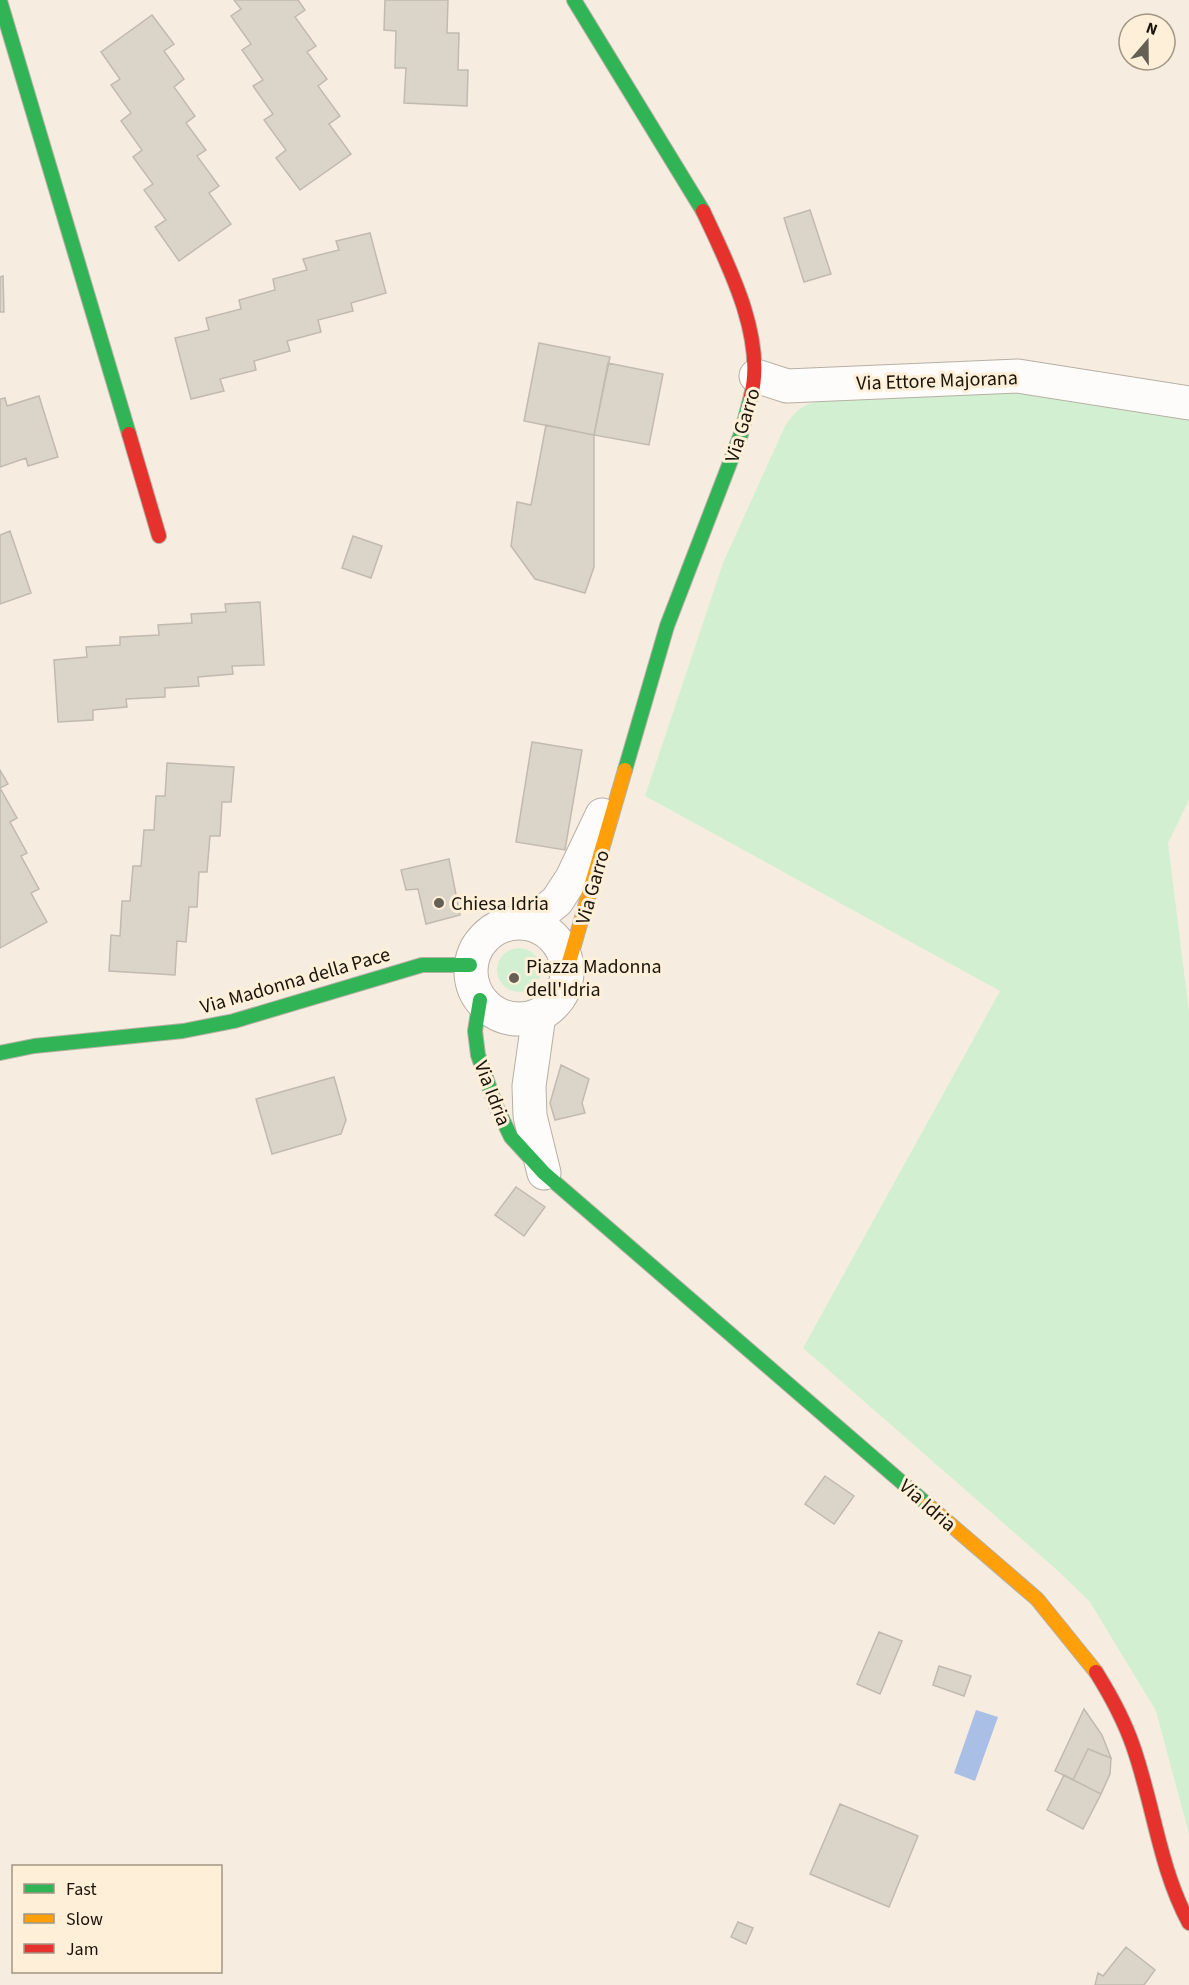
<svg xmlns="http://www.w3.org/2000/svg" width="1189" height="1985" font-family="'Source Sans 3',sans-serif">
	<rect width="100%" height="100%" fill="#f6ede0"/>
	<path fill="#d2f0d1" d="M992,387L1189,419V800L1168,843L1189,1012V1834L1156,1711L1090,1602L1057,1570L803,1348L1000,991L645,796L723,563L785,426C796,409 805,403 824,401Z
		M497 970a22 22 0 1 1 44 0a22 22 0 1 1-44 0Z"/>
	<path fill="#aabfe6" d="M976,1710L998,1717L975,1781L954,1773Z"/>
	<path fill="#dbd4c8" stroke="#c1baae" stroke-width="1.5" d="M234,0H298L305,10L295,17L316,46L307,52L327,79L318,86L340,116L329,124L351,154L300,190L276,158L286,150L264,120L273,114L253,86L263,80L242,50L251,44L231,16L241,9Z
		M385,0H448L447,33H459L458,70H468L467,106L404,103L406,68H395L396,31L384,30Z
		M152,15L174,44L164,51L184,79L174,87L195,116L186,123L206,150L197,156L219,186L209,193L231,224L179,261L155,227L166,220L144,190L153,184L133,157L142,150L121,121L131,113L111,85L120,79L101,52Z
		M810,210L831,274L804,282L784,218Z
		M370,233L386,293L351,303L353,311L318,320L321,332L287,341L290,351L254,361L256,370L220,379L224,391L191,399L175,338L209,330L206,318L241,309L239,300L275,290L273,279L307,270L303,259L339,250L336,241Z
		M3,276L4,312H0V277Z
		M539,343L610,357L594,435L524,421Z
		M608,363L663,374L649,445L594,435Z
		M39,396L58,457L28,466L26,458L0,467V399L5,398L7,406Z
		M546,425L594,435V567L585,593L535,579L511,546L517,502L531,505Z
		M10,531L31,593L0,604V535Z
		M353,536L382,546L371,578L342,568Z
		M260,602L264,665L232,666L233,674L198,677L199,686L165,688V697L126,699L127,707L93,710V720L58,722L54,660L87,657L86,647L120,645V637L159,635L158,625L192,623L191,614L226,612L225,604Z
		M532,742L582,750L565,850L516,842Z
		M167,763L234,767L231,802H222L220,836H210L207,872H199L197,907H189L186,942L177,941L175,975L109,971L111,935L120,936L122,901H130L133,866H141L144,830H154L156,796H165Z
		M0,770L8,784L0,788L17,818L10,822L27,853L21,856L39,889L31,893L47,922L0,948Z
		M449,859L460,915L426,924L418,889L406,890L401,870Z
		M561,1065L589,1079L582,1103L585,1113L555,1120L550,1103Z
		M334,1077L346,1120L341,1134L272,1154L256,1099Z
		M516,1187L545,1207L524,1236L495,1215Z
		M825,1476L854,1496L834,1524L805,1504Z
		M879,1632L902,1641L880,1694L857,1684Z
		M939,1666L971,1676L964,1696L933,1685Z
		M1084,1709L1102,1735L1111,1758L1088,1749L1073,1780L1055,1771Z
		M1088,1749L1111,1758L1110,1774L1101,1794L1073,1780Z
		M1064,1775L1101,1794L1083,1829L1047,1810Z
		M840,1804L918,1836L889,1907L810,1874Z
		M738,1922L753,1928L746,1944L731,1937Z
		M1126,1947L1155,1970L1144,1985H1095L1098,1973L1103,1976Z"/>
	<g fill="none" stroke-linecap="round" stroke-linejoin="round">
		<g stroke="#b6afa4" stroke-width="35">
			<path id="street" d="M756,376L787,386L1018,376L1189,403
				M471 971a48 48 0 1 1 96 0a48 48 0 1 1-96 0Z
				M529,924L557,901L572,878L602,815
				M539,1015L529,1086L530,1116L544,1173"/>
		</g>
		<g stroke="#b6afa4" stroke-width="16">
			<path id="fast" d="M574,0L703,211
				M0,1L129,434
				M625,770L667,626L741,434L751,396
				M480,1000L475,1031L478,1055L496,1106L511,1137L544,1173L928,1505
				M0,1053L34,1046L183,1031L234,1021L422,965H470"/>
		</g>
		<g stroke="#b6afa4" stroke-width="16">
			<path id="slow" d="M567,969L625,770
				M928,1505L1037,1599L1096,1672"/>
		</g>
		<g stroke="#b6afa4" stroke-width="16">
			<path id="jam" d="M703,211C728,264 766,338 751,396
				M129,434L159,536
				M1096,1672C1111,1696 1124,1720 1133,1746C1154,1806 1159,1867 1189,1923"/>
		</g>
		<use href="#street" stroke="#fefcfa" stroke-width="33"/>
		<use href="#fast" stroke="#30b455" stroke-width="14"/>
		<use href="#slow" stroke="#ff9f0a" stroke-width="14"/>
		<use href="#jam" stroke="#e5322d" stroke-width="14"/>
	</g>
	<g fill="#665f54" stroke="#feefd8" stroke-width="2">
		<circle cx="439" cy="903" r="6"/>
		<circle cx="514" cy="978" r="6"/>
	</g>
	<g text-anchor="middle" stroke-width="6" stroke-linejoin="round" paint-order="stroke">
		<g font-size="20" fill="#191309" stroke="#feefd8">
			<text transform="translate(937 380) rotate(-2)" y="7">Via Ettore Majorana</text>
			<text transform="translate(742 425) rotate(-73)" y="7">Via Garro</text>
			<text transform="translate(592 887) rotate(-74)" y="7">Via Garro</text>
			<text transform="translate(295 980) rotate(-16)" y="7">Via Madonna della Pace</text>
			<text transform="translate(493 1093) rotate(69)" y="7">Via Idria</text>
			<text transform="translate(928 1505) rotate(41)" y="7">Via Idria</text>
		</g>
		<g font-size="20" fill="#191309" stroke="#feefd8" text-anchor="start">
			<text x="451" y="910">Chiesa Idria</text>
			<text x="526" y="973">Piazza Madonna<tspan x="526" dy="23">dell'Idria</tspan></text>
		</g>
	</g>
	<rect x="12" y="1865" width="210" height="108" fill="#feefd8" stroke="#a29785" stroke-width="1.5"/>
	<rect x="24" y="1884" width="30" height="9" fill="#30b455" stroke="#a29785" stroke-width="1.5"/>
	<text x="66" y="1895" font-size="18" fill="#191309">Fast</text>
	<rect x="24" y="1914" width="30" height="9" fill="#ff9f0a" stroke="#a29785" stroke-width="1.5"/>
	<text x="66" y="1925" font-size="18" fill="#191309">Slow</text>
	<rect x="24" y="1944" width="30" height="9" fill="#e5322d" stroke="#a29785" stroke-width="1.5"/>
	<text x="66" y="1955" font-size="18" fill="#191309">Jam</text>
	<g transform="translate(1147 42) rotate(20)"><circle r="28" fill="#feefd8" stroke="#a29785" stroke-width="1.5"/>
	<path d="M0-4.5L10 22L0 15L-10 22Z" fill="#665f54"/>
	<text y="-9" font-size="16" font-weight="bold" text-anchor="middle" fill="#191309">N</text>
	</g>
</svg>
